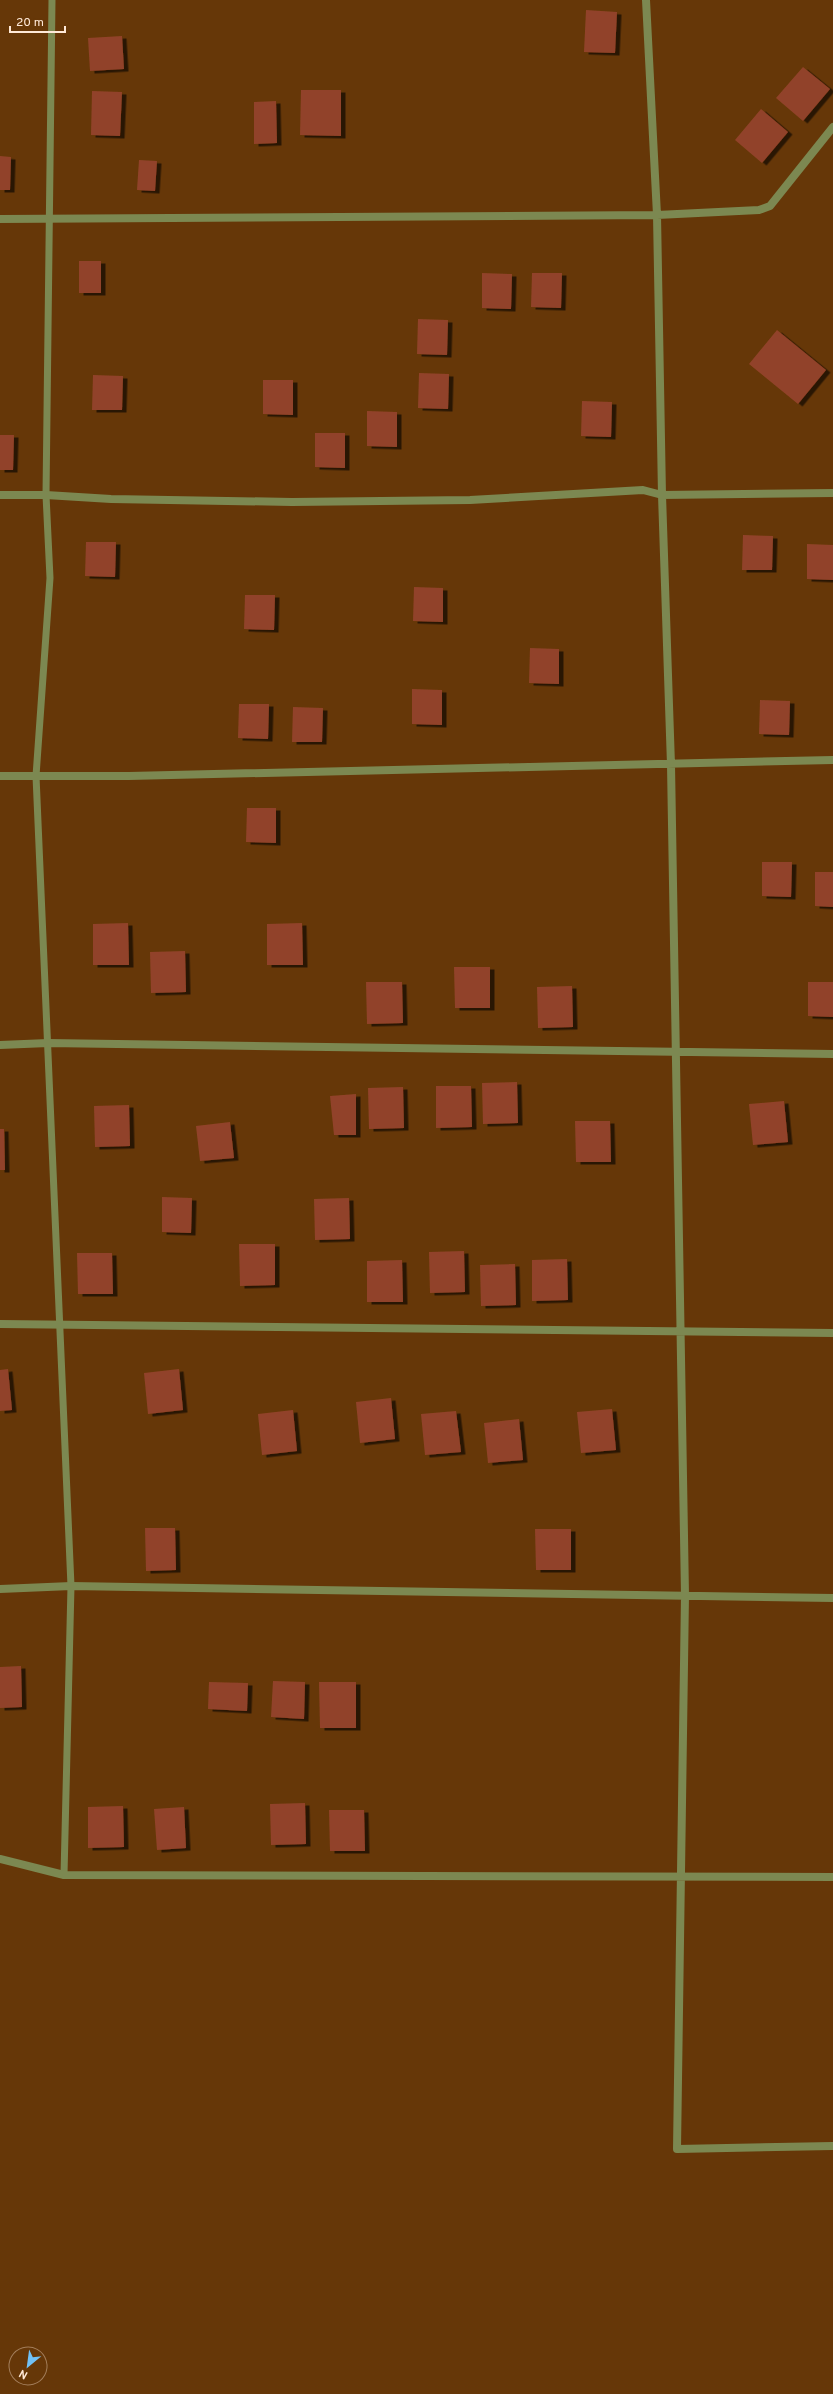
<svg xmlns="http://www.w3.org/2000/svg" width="833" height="2394" font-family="Overpass,sans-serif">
	<defs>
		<filter id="shadow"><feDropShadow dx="4.5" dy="2.5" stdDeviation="0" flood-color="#0009"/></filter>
	</defs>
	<rect width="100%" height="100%" fill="#663708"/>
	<path fill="#914329" filter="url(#shadow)" d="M586,10L617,12L615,53L584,52Z
		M122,36L124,69L90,71L88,38Z
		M803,67L830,89L803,121L776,98Z
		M301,90H341V136L300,135Z
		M92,91L122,92L120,136L91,135Z
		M276,101L277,143L254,144V102Z
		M761,109L788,132L762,163L735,140Z
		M0,156L11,157L10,190H0Z
		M139,160L157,161L155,191L137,190Z
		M79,261H101V293H79Z
		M482,273L512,274L511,309L482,308Z
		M532,273H562L561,308L531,307Z
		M418,319L448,320L447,355L417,354Z
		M777,330L826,370L798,404L749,364Z
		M419,373L449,374L448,409L418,408Z
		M93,375L123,376L122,410H92Z
		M263,380H293V415L263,414Z
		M582,401L612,402L611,437L581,436Z
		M367,411L397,412V447L367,446Z
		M315,433H345V468L315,467Z
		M0,435H14L13,470H0Z
		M743,535L773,536L772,570H742Z
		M86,542H116L115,577L85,576Z
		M807,544L833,545V580L807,579Z
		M414,587L443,588V622L413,621Z
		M245,595H275L274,630L244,629Z
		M530,648L559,649V684L529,683Z
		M412,689L442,690V725L412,724Z
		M760,700L790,701L789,735L759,734Z
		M239,704H269L268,739L238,738Z
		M293,707L323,708L322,742H292Z
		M247,808H276V843L246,842Z
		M762,862H792L791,897L762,896Z
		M815,872H833V907L815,906Z
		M128,923L129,965H93V924Z
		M302,923L303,965H267V924Z
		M185,951L186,992L151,993L150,952Z
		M454,967H490V1008H455Z
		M366,982H402L403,1023L367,1024Z
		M808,982H833V1017L808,1016Z
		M572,986L573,1027L538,1028L537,987Z
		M517,1082L518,1123L483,1124L482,1083Z
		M436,1086H471L472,1127L436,1128Z
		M403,1087L404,1128L369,1129L368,1088Z
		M356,1094V1135H334L330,1096Z
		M784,1101L788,1142L753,1145L749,1104Z
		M129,1105L130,1146L95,1147L94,1106Z
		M575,1121H610L611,1162H576Z
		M230,1122L234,1158L200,1161L196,1126Z
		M0,1129H4L5,1170H0Z
		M162,1197L192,1198L191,1233L162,1232Z
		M349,1198L350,1239L315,1240L314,1199Z
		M239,1244H275V1285L240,1286Z
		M464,1251L465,1292L430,1293L429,1252Z
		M77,1253H112L113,1294H78Z
		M567,1259L568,1300L532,1301V1260Z
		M402,1260L403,1302H367V1261Z
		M515,1264L516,1305L481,1306L480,1265Z
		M8,1369L12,1410L0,1411V1370Z
		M179,1369L183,1410L148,1414L144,1373Z
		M391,1398L395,1439L360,1443L356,1402Z
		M612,1409L616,1450L581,1453L577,1412Z
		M293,1410L297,1451L262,1455L258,1414Z
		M456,1411L461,1452L425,1455L421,1414Z
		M519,1419L523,1460L488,1463L484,1423Z
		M145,1528H175L176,1570L146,1571Z
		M535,1529H571V1570H536Z
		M21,1666L22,1707L0,1708V1667Z
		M273,1681L305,1682L304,1719L271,1717Z
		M209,1682L248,1683L247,1711L208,1709Z
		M319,1682H356V1728H320Z
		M305,1803L306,1844L271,1845L270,1804Z
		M123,1806L124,1847L88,1848V1807Z
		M184,1807L186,1848L157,1850L154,1809Z
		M329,1810H364L365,1851H330Z"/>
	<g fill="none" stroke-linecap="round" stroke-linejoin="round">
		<path stroke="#7c8851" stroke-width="7" d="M52,0L46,495L50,578L36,776L71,1586L64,1875"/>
		<path stroke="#7c8851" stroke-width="8" d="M833,127L770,206L759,210L657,215L662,495L671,765L685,1595L677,2149L833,2146
			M0,219L657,215L646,0
			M0,495H46L111,499L292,502L470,500L643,490L662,495L833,493
			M0,776H129L833,760
			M0,1045L48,1043L833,1054
			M0,1324L833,1333
			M0,1589L71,1586L833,1598
			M0,1859L64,1875L833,1877"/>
	</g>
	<g transform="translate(28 2366) rotate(209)"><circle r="19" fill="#663708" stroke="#a37e5b"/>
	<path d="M0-3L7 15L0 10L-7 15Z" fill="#71c1f5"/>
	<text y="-6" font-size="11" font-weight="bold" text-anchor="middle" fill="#ffe9d8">N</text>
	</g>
	<path d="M10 26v6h55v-6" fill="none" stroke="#ffe9d8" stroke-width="2"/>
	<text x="16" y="26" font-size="12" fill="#ffe9d8" stroke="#663708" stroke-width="3" paint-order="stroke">20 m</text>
</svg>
